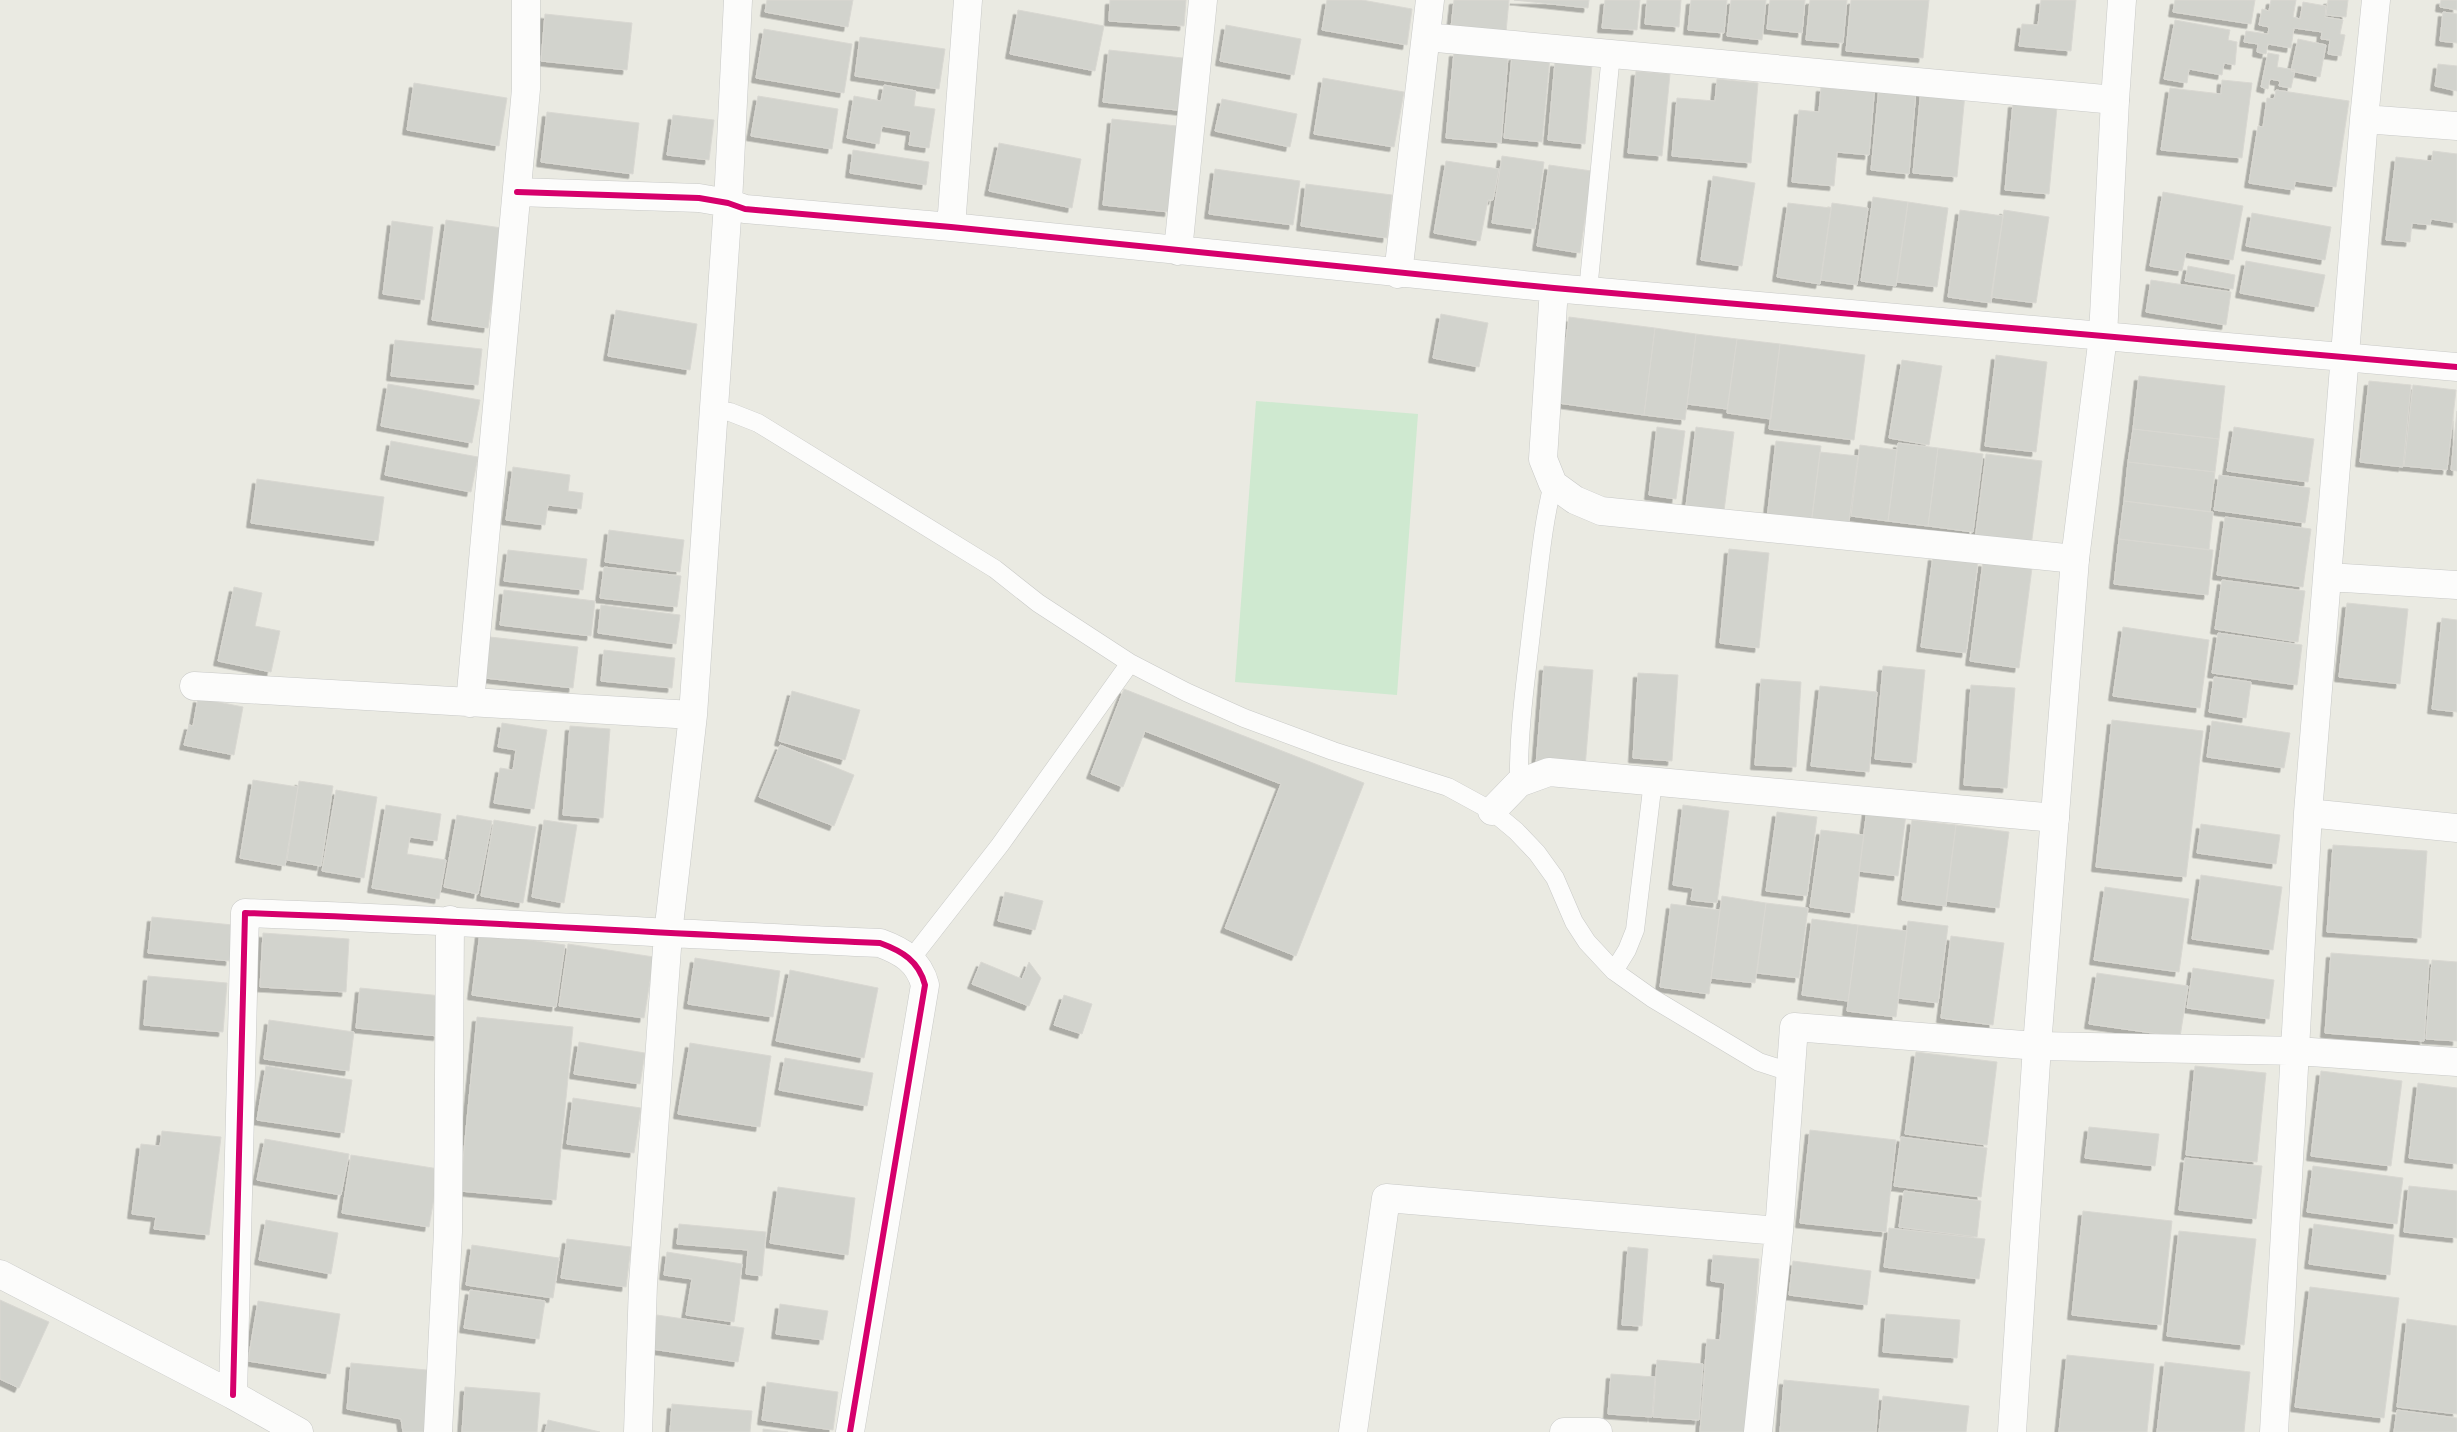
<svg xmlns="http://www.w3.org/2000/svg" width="2457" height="1432" font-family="Raleway,sans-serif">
	<defs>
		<filter id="shadow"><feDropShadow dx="-4.5" dy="4.5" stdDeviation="0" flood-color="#0004"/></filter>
	</defs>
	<rect width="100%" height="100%" fill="#eaeae2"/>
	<path fill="#cfe9d0" d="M1256,401L1418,414L1397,695L1235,682Z"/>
	<path fill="#d2d3cd" stroke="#d9d8d2" filter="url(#shadow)" d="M767,0H853L848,27L765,12Z
		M1110,0H1186L1184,26L1109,21Z
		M1327,0H1362L1412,9L1407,45L1322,30Z
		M1454,0H1509L1506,32L1451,27Z
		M1514,0H1589L1588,8Z
		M1605,0H1640L1637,30L1602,28Z
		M1647,0H1681L1679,27L1645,24Z
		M1691,0H1727L1724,33L1688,30Z
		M1731,0H1766L1762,40L1727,36Z
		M1770,0H1805L1802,33L1767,29Z
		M1810,0H1847L1843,43L1806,40Z
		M1851,0H1929L1923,58L1846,51Z
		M2041,0H2076L2071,51L2019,46L2022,24L2038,25Z
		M2175,0H2255L2251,24L2173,12Z
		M2271,0H2296L2293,17L2300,19L2303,2L2326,6L2325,17L2343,20L2340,34L2345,35L2341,56L2328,54L2330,40L2321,39L2322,32L2294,28L2291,48L2268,44L2266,54L2257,52L2258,44L2244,42L2246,31L2268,34L2269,27L2259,25L2262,9L2269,11Z
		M2328,0H2348L2346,17L2326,15Z
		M2441,0H2457V10L2440,7Z
		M1018,10L1104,26L1095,71L1010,54Z
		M2443,12L2457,14V43L2440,41Z
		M545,14L632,23L627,70L541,61Z
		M2175,20L2230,30L2228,40L2237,42L2235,65L2224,63L2222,75L2189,69L2187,83L2164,79Z
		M1226,25L1301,39L1294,75L1220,61Z
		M764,29L852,44L844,93L756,78Z
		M860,37L945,49L939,89L855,76Z
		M2298,39L2326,45L2320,77L2291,71Z
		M1109,50L1192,59L1186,111L1103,102Z
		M1454,52L1508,57L1501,143L1446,138Z
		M2268,53L2279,55L2277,67L2295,70L2291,88L2279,86L2280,81L2270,79L2268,89L2261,87Z
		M1512,56L1550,57L1542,142L1504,138Z
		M1555,62L1592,65L1585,144L1548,140Z
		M2438,64L2457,66V91L2435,86Z
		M1636,71L1670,74L1662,156L1628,153Z
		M1323,78L1404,92L1394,147L1314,134Z
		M1717,79L1758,83L1751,163L1672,156L1677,98L1715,101Z
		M2222,80L2252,83L2242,158L2161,150L2170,88L2221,94Z
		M1844,81L1875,84L1869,155L1837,152L1834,186L1792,182L1799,110L1819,112L1821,87L1844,90Z
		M414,83L507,98L499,146L407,130Z
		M884,85L916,91L914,106L935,109L929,148L909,145L911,131L882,126L879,144L847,138L854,96L881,101Z
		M1879,87L1916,90L1909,174L1871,170Z
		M1921,89L1965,94L1957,177L1913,173Z
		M2276,90L2349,101L2336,187L2295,181L2294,190L2249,183L2258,126L2263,127L2267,98L2274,99Z
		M758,96L838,109L832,149L751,136Z
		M1222,99L1297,114L1290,147L1215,131Z
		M2013,103L2057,107L2049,194L2005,190Z
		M547,112L639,123L633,174L541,162Z
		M673,115L714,120L709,160L667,155Z
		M1112,119L1177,126L1169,212L1103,205Z
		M999,143L1081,159L1072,208L989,191Z
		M853,150L929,162L926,185L850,173Z
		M2433,151L2457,154V223L2431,219L2430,225L2412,223L2410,242L2386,240L2396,157L2432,161Z
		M1502,156L1544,162L1535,229L1492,223Z
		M1446,161L1499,169L1493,200H1488L1480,241L1434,233Z
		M1549,165L1592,171L1580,253L1537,246Z
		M1215,169L1300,181L1293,225L1209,214Z
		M1713,176L1755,183L1742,266L1701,260Z
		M1306,184L1392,195L1387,238L1301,226Z
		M2163,192L2243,206L2233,260L2186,252L2182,271L2150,266Z
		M1873,197L1908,202L1896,286L1861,281Z
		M1908,202L1948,208L1937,287L1897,282Z
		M1788,203L1831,208L1820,284L1777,277Z
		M1832,203L1868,208L1857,285L1821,280Z
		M1960,210L2003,216L1991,303L1948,297Z
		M2004,210L2049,217L2036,303L1991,297Z
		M2252,213L2331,227L2325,260L2246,246Z
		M446,220L502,228L488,328L432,320Z
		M392,221L433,227L424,300L383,294Z
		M2246,261L2325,275L2318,307L2240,293Z
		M2188,266L2235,275L2233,289L2185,281Z
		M2151,280L2231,292L2226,325L2146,312Z
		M616,310L697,324L690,370L608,356Z
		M1441,314L1488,323L1479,367L1433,358Z
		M1569,317L1655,328L1644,415L1558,403Z
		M1655,328L1696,334L1685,420L1644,415Z
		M1696,334L1737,339L1727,409L1687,404Z
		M1737,339L1780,344L1771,419L1727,413Z
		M395,340L482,349L478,385L391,376Z
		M1780,344L1865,355L1854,440L1769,429Z
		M1996,355L2047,362L2036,452L1985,446Z
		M1902,360L1942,366L1929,445L1889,438Z
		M2139,376L2225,386L2219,439L2133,429Z
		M2369,381L2411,385L2403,467L2360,462Z
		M388,384L480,400L472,443L381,426Z
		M2413,385L2456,390L2447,470L2404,466Z
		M2457,411V471L2451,470Z
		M1657,427L1685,431L1676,499L1649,495Z
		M1696,427L1734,432L1724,511L1686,506Z
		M2234,427L2314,439L2308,482L2227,471Z
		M2133,429L2219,439L2215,472L2128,462Z
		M391,441L478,457L471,492L385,475Z
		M1776,441L1821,446L1811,525L1767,519Z
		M1898,443L1938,448L1928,526L1888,521Z
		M1860,445L1897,450L1888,521L1851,516Z
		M1938,448L1983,454L1973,532L1928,526Z
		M1820,452L1858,456L1848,529L1811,525Z
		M1986,454L2042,461L2031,547L1975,540Z
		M2128,462L2215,472L2210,512L2124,501Z
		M513,467L570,475L568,491L583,493L581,509L548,505L545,525L506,520Z
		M2219,475L2310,488L2305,523L2214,510Z
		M257,479L384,497L378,541L251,523Z
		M2124,501L2213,512L2209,550L2119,539Z
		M2225,517L2311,529L2303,587L2217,575Z
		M609,530L684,540L680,572L605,562Z
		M2119,539L2213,550L2208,595L2114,584Z
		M1729,549L1769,553L1759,648L1720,643Z
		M508,550L587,559L583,590L504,581Z
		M1933,556L1978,562L1966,653L1921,647Z
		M1983,562L2032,568L2019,668L1970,661Z
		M604,567L681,576L677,607L600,598Z
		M2222,580L2305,591L2298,642L2215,629Z
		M234,587L262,593L255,626L280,631L271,672L218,661Z
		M504,590L595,601L591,636L500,625Z
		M2347,603L2408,609L2400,684L2339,677Z
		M601,605L680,615L676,644L598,633Z
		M2442,618L2457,620V712L2432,709Z
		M2123,627L2209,640L2200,708L2113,696Z
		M2218,633L2302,645L2297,685L2212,673Z
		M490,637L578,647L573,688L485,678Z
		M604,650L675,658L672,688L601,681Z
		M1544,666L1593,670L1585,768L1536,765Z
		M1883,666L1925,670L1916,763L1875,759Z
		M1638,673L1678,675L1672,761L1633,758Z
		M2214,677L2251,682L2246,718L2209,712Z
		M1761,679L1801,682L1796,767L1755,765Z
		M1971,685L2015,688L2007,788L1964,785Z
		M1820,686L1877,692L1869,772L1811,766Z
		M1124,689L1364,783L1296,956L1225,928L1281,784L1145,731L1123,787L1091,774Z
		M792,691L860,710L845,760L779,741Z
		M198,698L243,707L234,755L184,745L189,725L193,726Z
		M2112,720L2203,731L2186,877L2096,867Z
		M2212,721L2290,733L2284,768L2207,757Z
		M502,723L547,730L534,809L494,803L500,768L513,770L516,750L498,747Z
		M570,726L610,729L603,818L563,815Z
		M780,745L854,775L834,826L759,797Z
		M253,780L298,787L285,866L240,858Z
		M299,781L333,786L321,866L287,860Z
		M336,790L377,797L364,878L322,871Z
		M386,805L441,814L437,841L410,837L407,854L446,860L439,899L372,888Z
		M1683,805L1729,811L1717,903L1691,900L1693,888L1673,885Z
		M1867,809L1906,814L1898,876L1859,871Z
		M1777,812L1817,817L1807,896L1766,891Z
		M457,815L492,821L478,894L444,887Z
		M494,820L536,827L523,903L481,896Z
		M544,820L577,825L564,903L532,897Z
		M1912,820L1956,825L1946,906L1902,900Z
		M2201,824L2280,835L2276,864L2197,853Z
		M1956,825L2009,832L1999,908L1946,901Z
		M1821,830L1864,835L1854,913L1810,907Z
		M2333,845L2427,851L2421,938L2327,932Z
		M2201,875L2282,887L2273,950L2192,939Z
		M2105,887L2189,899L2179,972L2094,960Z
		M1005,892L1043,901L1035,930L998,921Z
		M1722,896L1766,903L1755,983L1711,978Z
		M1766,903L1808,908L1799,978L1757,973Z
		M1671,904L1720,910L1709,994L1660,987Z
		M152,917L233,925L230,961L148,953Z
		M1812,919L1858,925L1848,1001L1802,995Z
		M1908,921L1948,926L1938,1003L1898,998Z
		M1858,925L1907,931L1896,1017L1847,1011Z
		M263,933L349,939L346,992L260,987Z
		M480,933L565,945L556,1007L472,995Z
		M1951,936L2004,943L1993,1025L1941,1018Z
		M568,944L654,957L644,1018L559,1006Z
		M2331,953L2429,960L2424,1041L2325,1033Z
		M695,958L780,971L773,1017L688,1004Z
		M2432,960L2457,962V1041L2426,1039Z
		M981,962L1022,979L1029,962L1041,978L1029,1006L972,984Z
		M2193,968L2274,980L2269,1019L2187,1008Z
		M790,970L878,988L864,1058L776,1041Z
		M2097,973L2188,986L2180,1037L2089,1024Z
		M148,976L227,983L223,1032L144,1025Z
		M360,988L442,996L438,1036L356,1028Z
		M1064,995L1092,1004L1082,1034L1054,1025Z
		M477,1017L573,1027L556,1200L460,1191Z
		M269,1020L354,1032L349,1071L264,1059Z
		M579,1042L645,1053L640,1084L574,1074Z
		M690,1043L771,1056L760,1127L678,1114Z
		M1916,1052L1997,1062L1987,1145L1905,1134Z
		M785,1058L873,1073L867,1106L779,1090Z
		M266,1066L352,1080L344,1133L257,1120Z
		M2195,1066L2266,1073L2257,1162L2186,1155Z
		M2321,1071L2402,1081L2391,1166L2311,1156Z
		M2418,1083L2457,1088V1164L2409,1158Z
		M573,1098L641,1108L634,1153L567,1144Z
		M2089,1127L2159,1134L2155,1166L2085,1158Z
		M1810,1130L1896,1140L1886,1232L1800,1223Z
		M162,1131L221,1137L209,1235L154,1229L156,1217L132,1214L141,1144L160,1146Z
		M1901,1137L1987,1148L1981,1197L1894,1186Z
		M265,1139L349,1154L341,1195L257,1180Z
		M351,1155L439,1169L429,1227L342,1213Z
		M2185,1158L2262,1166L2256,1219L2179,1210Z
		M2313,1166L2403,1178L2397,1224L2307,1212Z
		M2409,1186L2457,1191V1238L2404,1232Z
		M778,1187L855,1198L848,1255L770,1243Z
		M1904,1191L1981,1201L1977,1237L1899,1227Z
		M2083,1211L2172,1221L2161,1325L2072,1315Z
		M266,1220L338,1233L331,1274L259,1260Z
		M679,1224L766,1232L762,1276L746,1274L748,1250L677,1244Z
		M2314,1224L2394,1235L2390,1275L2309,1264Z
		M1889,1228L1985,1239L1979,1279L1884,1267Z
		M2179,1231L2256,1239L2244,1345L2167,1336Z
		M567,1239L631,1247L626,1287L561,1278Z
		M472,1245L559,1258L553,1298L466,1285Z
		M1628,1247L1648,1249L1642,1326L1622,1325Z
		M667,1252L742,1264L734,1322L686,1315L692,1279L664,1275Z
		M1713,1255L1759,1259L1746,1432H1700L1707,1339L1720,1340L1725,1283L1711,1281Z
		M1793,1261L1871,1271L1867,1305L1789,1295Z
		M2310,1287L2399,1298L2384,1418L2295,1407Z
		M470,1290L545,1301L539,1339L464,1328Z
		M0,1300L49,1322L19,1388L0,1379Z
		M258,1301L340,1314L330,1374L248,1361Z
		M780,1304L828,1311L823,1340L776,1334Z
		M1886,1314L1960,1320L1957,1358L1883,1352Z
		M657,1315L744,1328L738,1362L652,1349Z
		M2407,1319L2457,1326V1414L2397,1407Z
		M2067,1355L2154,1364L2147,1432H2059Z
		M1657,1360L1703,1364L1699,1420L1653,1417Z
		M2165,1362L2250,1372L2244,1432H2157Z
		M351,1363L427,1370L426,1432H403L401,1419L347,1409Z
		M1611,1374L1655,1377L1652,1417L1608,1414Z
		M1784,1380L1879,1389L1876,1432H1780Z
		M767,1382L838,1392L833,1430L762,1420Z
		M465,1387L540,1393L537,1432H462Z
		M1883,1396L1969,1406L1966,1432H1879Z
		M672,1404L752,1411L750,1432H670Z
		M2397,1410L2457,1418V1432H2394Z
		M548,1420L600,1432H545Z
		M763,1429L788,1432H763Z"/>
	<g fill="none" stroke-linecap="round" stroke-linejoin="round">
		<g stroke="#c8c9c7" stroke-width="19">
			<path id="service" d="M1588,291L1611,54
				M714,411L730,412L758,423L995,569L1038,603L1130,663L1186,692L1244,718L1333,751L1448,787L1492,811L1516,831L1537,853L1555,878L1574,922L1587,942L1614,971L1652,998L1759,1062L1790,1072
				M1519,783C1518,727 1527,672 1533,616C1539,572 1542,527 1553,484
				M911,959L1000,845L1130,663
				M1614,971L1627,950L1635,930L1653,781"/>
		</g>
		<g stroke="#c8c9c7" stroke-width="29">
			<path id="minor" d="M1426,37L2115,100
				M2364,119L2457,126
				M517,192L699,198L728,203L745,209L951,227L1554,288L2457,367
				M951,227L968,0
				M1178,251L1203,0
				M1398,274L1430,0
				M1554,288L1543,459L1553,484L1575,500L1601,511L2075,559
				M2328,577L2457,585
				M194,686L693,715
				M470,703L526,89V0
				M1492,811L1519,783L1549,772L2055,818
				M2308,813L2457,828
				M0,1274L233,1395L299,1432
				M233,1395L245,913C457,920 668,934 880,943C902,951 919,961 925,985L850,1432
				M438,1432L448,1232L450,920
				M638,1432L643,1284L668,934L693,715L728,203L738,0
				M1353,1432L1386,1198L1779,1231
				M1564,1432H1598
				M1758,1432L1779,1231L1794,1027L2037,1046L2296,1051L2457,1062
				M2274,1432L2308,813L2364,119L2376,0"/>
		</g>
		<g stroke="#c8c9c7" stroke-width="29">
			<path id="tertiary" d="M2012,1432L2037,1046L2075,559L2103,336L2115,100L2122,0"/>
		</g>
		<use href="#service" stroke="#fcfcfb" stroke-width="18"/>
		<use href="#minor" stroke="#fcfcfb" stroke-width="28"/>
		<use href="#tertiary" stroke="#fcfcfb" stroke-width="28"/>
		<g stroke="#fff" stroke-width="9">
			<path id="cycleway" d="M517,192L699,198L728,203L745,209L951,227L1554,288L2457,367
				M233,1395L245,913C457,920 668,934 880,943C902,951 919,961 925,985L850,1432"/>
		</g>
		<use href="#cycleway" stroke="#d6006c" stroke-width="6"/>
	</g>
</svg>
